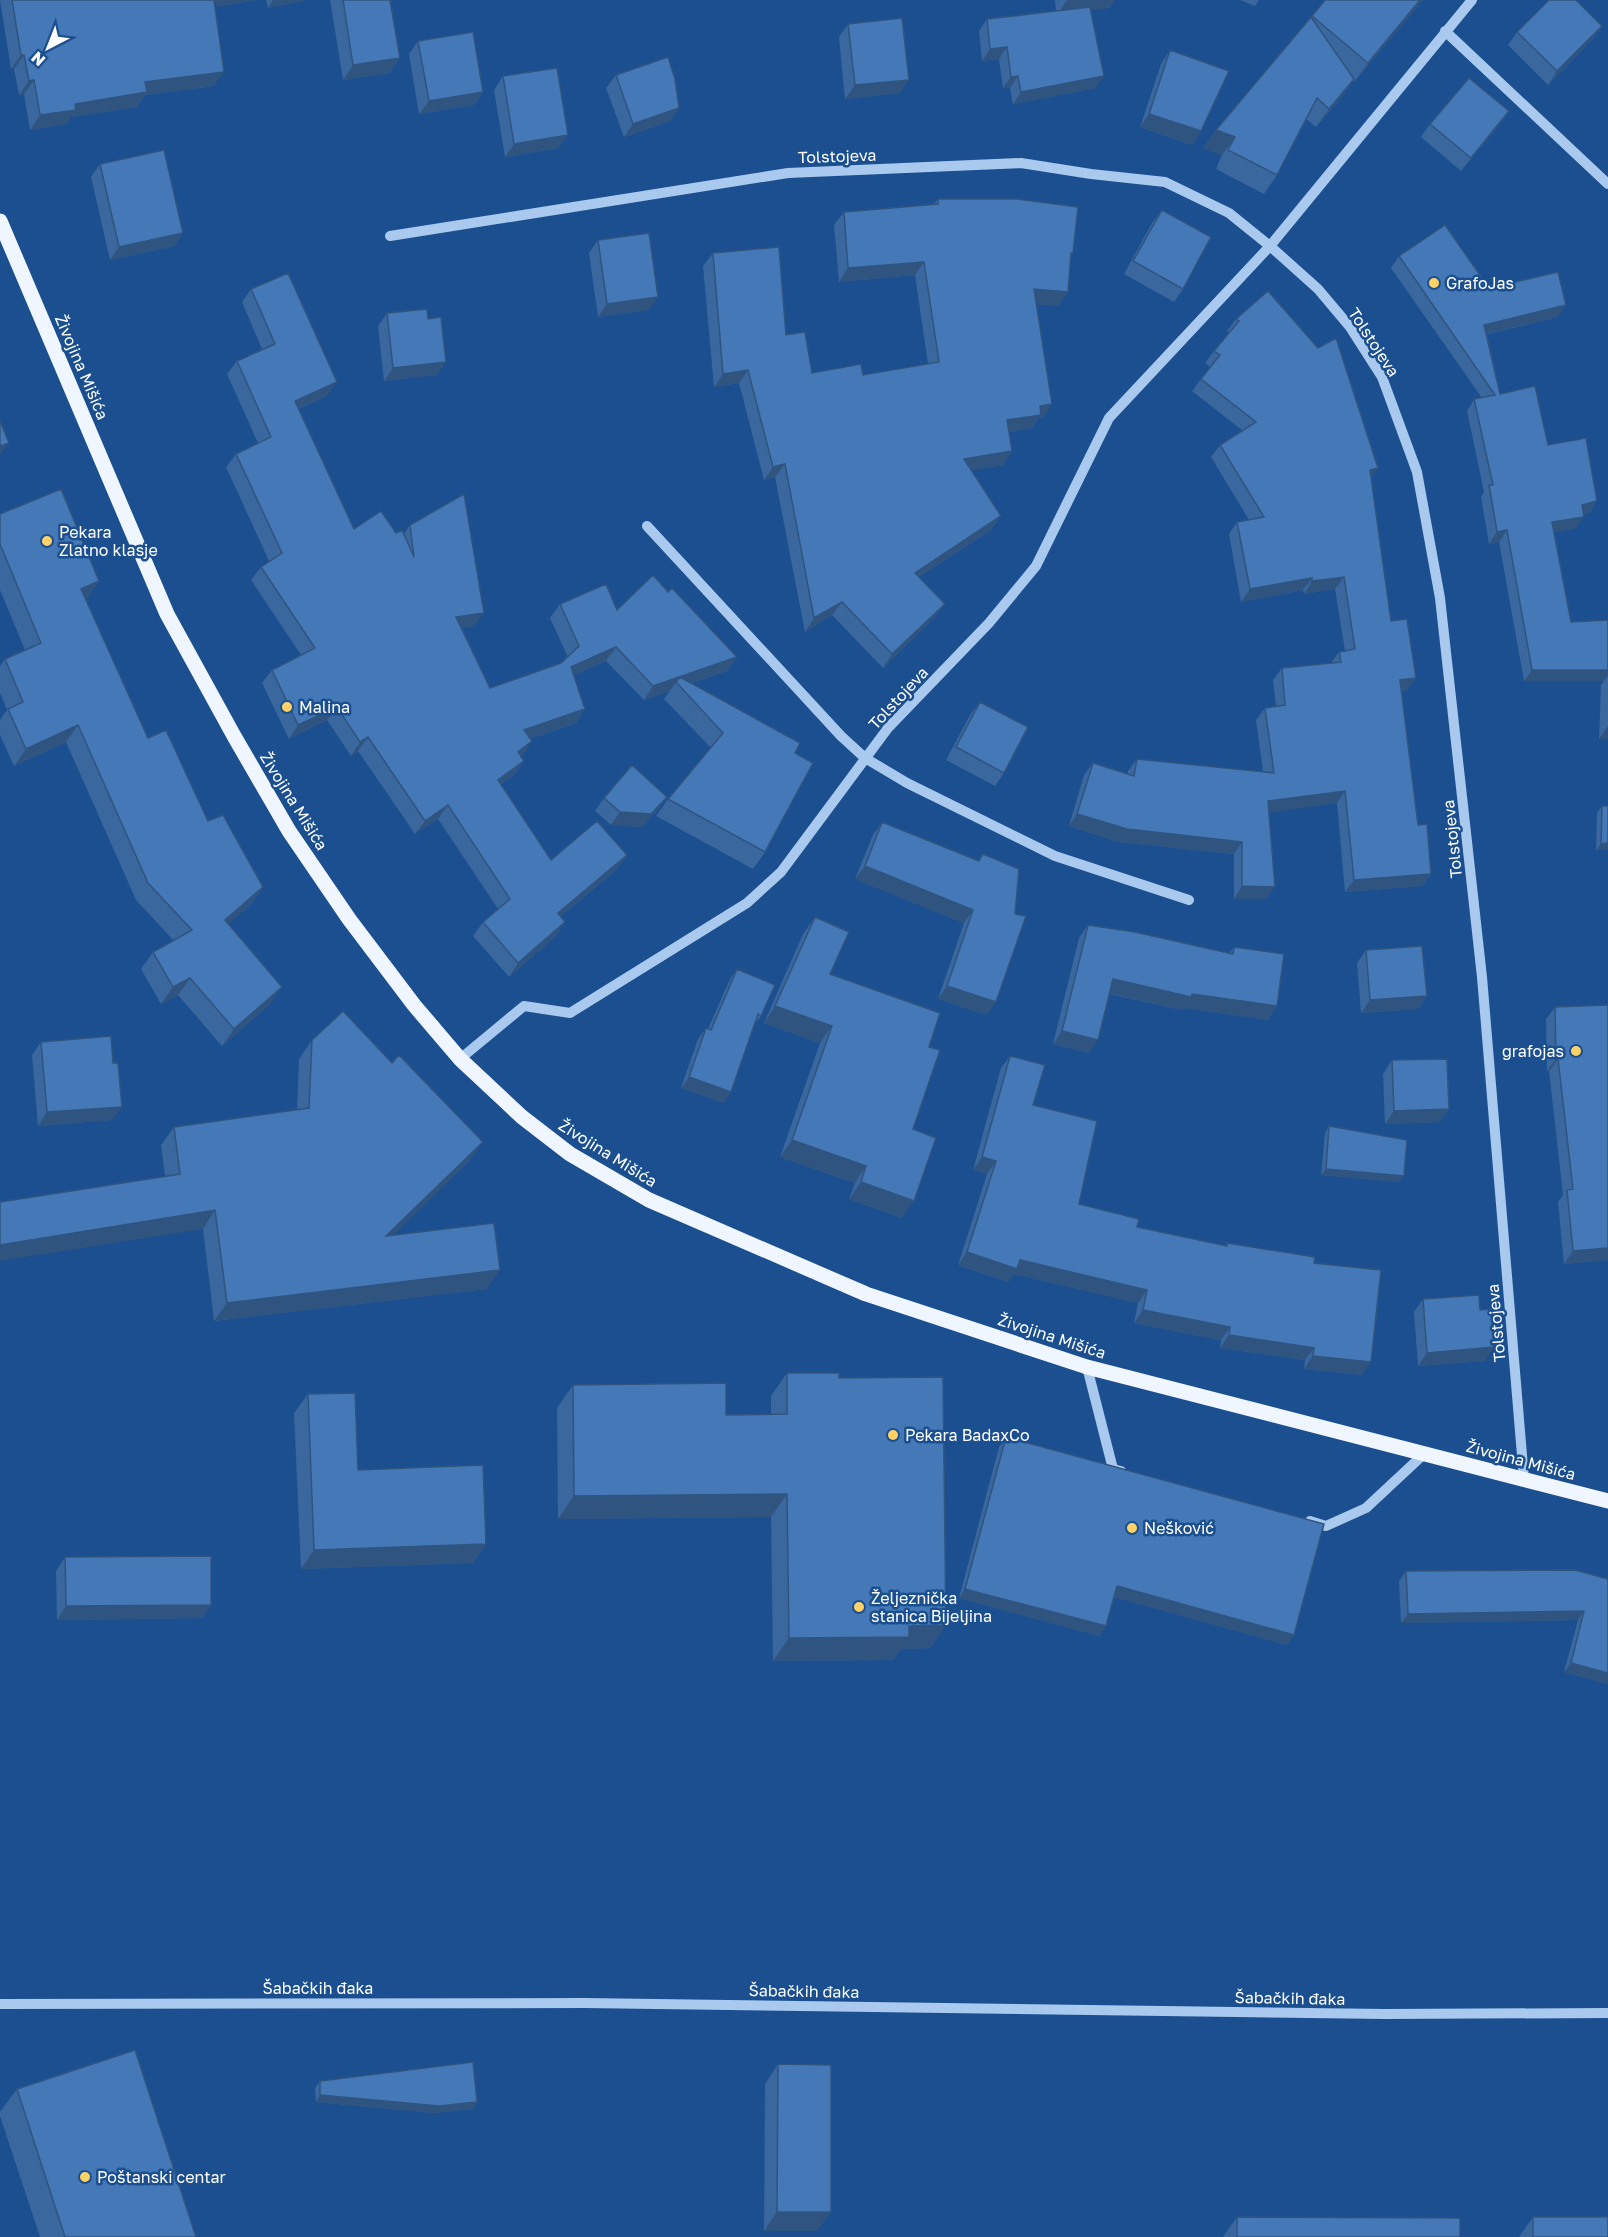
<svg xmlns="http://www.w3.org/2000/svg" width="1608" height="2237" font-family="'Golos Text',sans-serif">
	<rect width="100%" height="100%" fill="#1b4f8f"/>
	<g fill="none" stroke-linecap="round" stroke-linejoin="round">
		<path stroke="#a9c9ee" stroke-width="10" d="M1445,31L1608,184
			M390,236L788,173L1021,163L1091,174L1165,182L1229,213L1270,246L1318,289L1350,327L1382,377L1417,472L1440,598L1482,977L1524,1479
			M647,526L841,736L865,758L907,783L1055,856L1189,900
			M460,1059L524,1006L570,1013L747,903L781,872L888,728L989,623L1036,566L1109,418L1270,246L1472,0
			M1087,1367L1113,1469L1121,1471
			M1310,1521L1326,1526L1366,1508L1425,1453
			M0,2004L584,2003L1385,2014L1608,2013"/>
		<path stroke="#f0f6ff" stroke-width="15" d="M0,221L167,614L234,736L289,831L349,919L414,1005L460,1059L522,1117L570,1154L649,1200L866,1294L1087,1367L1608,1501"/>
	</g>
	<path fill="#3a679d" d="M0,0H256L215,7L214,86L145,95L137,107L71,117L66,124L30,130L24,94L19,95L14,69H11Z
		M266,0H306L268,8Z
		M330,0H390V73L343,80Z
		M1055,0H1115L1109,8L1091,10L1096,88L1013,104L1010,88H1003L999,59L982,61L979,31L987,19L1056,11Z
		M1240,0H1259L1255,6Z
		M1325,0H1423L1354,82L1353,81L1341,98L1316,127L1306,119L1277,175L1264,194L1216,169L1222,155L1203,148L1216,130Z
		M848,24L900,93L845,99L839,37Z
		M1602,26L1593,39L1548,85L1508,45L1517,32Z
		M418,41L483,92L474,105L419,114L409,54Z
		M1170,50L1201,131L1192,145L1140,127L1161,64Z
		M616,75L679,108L670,121L624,137L606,88Z
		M503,76L568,135L558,148L505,157L494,90Z
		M1509,111L1500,124L1461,171L1421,137L1430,124Z
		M100,164L183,233L174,246L110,260L91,177Z
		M938,199L1073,253L1070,257L1068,292L1058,306L1036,304L1043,418H1038L1032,428L1009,432L1012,451L1003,465L971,470L1001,516L991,530L919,577L945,604L935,617L883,668L832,615L805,632L775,477L764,480L739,383L714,387L703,266L713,253L786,335L812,373L863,375L928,364L915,275L839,282L834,225L844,212L934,204Z
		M1162,210L1183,289L1174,302L1124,274L1152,223Z
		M598,240L649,310L598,317L589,253Z
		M1399,256L1489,288L1558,317L1487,334L1500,394L1548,445L1597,501L1589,513L1583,514L1576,528L1554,532L1571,622L1608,620V739H1599L1601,685L1604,681H1524L1499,542L1489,544L1481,497L1484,492L1467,411L1474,399L1482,398L1391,268Z
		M251,289L327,396L298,409L354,529L404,534L410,525L474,626L462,628L490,688L561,663L568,657L550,618L560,604L617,610L668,592L737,657L727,671L692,683L795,753L765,852L753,869L656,816L668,799L711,748L664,699L670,691L644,700L606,661L573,675L585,709L576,723L530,739L532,741L521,756L524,761L515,774L501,784L551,860L627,855L617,869L560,917L565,922L556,936L509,977L473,936L483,922L498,909L438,819L415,834L358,751L351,756L327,720L289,739L262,683L272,670L301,655L251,580L261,567L269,561L226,467L236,454L258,443L227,374L237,361L262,349L242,302Z
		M1268,291L1371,478L1391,621L1416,678L1407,690L1401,691L1418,825L1431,874L1422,886L1345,892L1337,803L1269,812L1266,899H1234V854L1118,842L1069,826L1084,775L1093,763L1128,774V771L1137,759L1263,772L1256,720L1265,708L1276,706L1273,680L1282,668L1331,663L1339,652L1345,651L1335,589L1304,594L1303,590L1241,602L1229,534L1237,522L1249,520L1211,457L1220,445L1243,431L1192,391L1210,367L1205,363L1214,351L1229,333L1227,331L1236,319Z
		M387,313L428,319L437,375L384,381L378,326Z
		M0,514L99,581L85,599L148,738L208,821L263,887L251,904L228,924L270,1004L222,1046L178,995L161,1004L141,969L153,952L174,941L136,900L66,742L14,766L0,735V720L7,710L0,693V666L5,659L25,650L0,590Z
		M980,702L1004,773L995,786L946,760L970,715Z
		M667,797L658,810L642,827L611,825L595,811L604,798Z
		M1602,806H1608V850H1596L1597,813Z
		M882,822L978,861L983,854L987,1015L938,999L964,923L855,879L873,835Z
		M815,917L830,974L929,1047L913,1129L902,1218L849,1199L855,1183L780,1157L820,1043L764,1023L803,934Z
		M1088,925L1229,954L1234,947L1268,1020L1184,1008L1182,1010L1110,994L1089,1053L1053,1044L1079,938Z
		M1366,950L1427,996L1418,1009L1361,1013L1357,963Z
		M737,969L761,1016L754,1025L724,1103L681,1088L698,1039L706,1028L708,1029L730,979Z
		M1555,1007L1608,1260L1564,1264L1558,1202L1563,1195L1549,1071H1547L1546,1019Z
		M312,1040L470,1160L393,1235L487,1289L214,1321L203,1229L165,1176L161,1145L174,1127L297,1110L299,1059Z
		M41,1042L112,1120L38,1126L32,1055Z
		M1010,1056L1079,1204L1137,1227L1225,1246L1227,1243L1314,1263L1362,1375L1304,1369L1305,1360L1220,1348L1221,1340L1134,1323L1138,1303L1014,1274L1008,1282L958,1265L987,1174L973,1170L1001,1068Z
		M1392,1060L1449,1109L1440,1122L1385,1124L1383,1074Z
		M1329,1126L1399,1182L1321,1175L1325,1133Z
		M1423,1299L1480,1310L1485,1361L1418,1366L1414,1312Z
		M787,1373L839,1378L946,1625L930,1648L901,1649L893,1660L773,1661L771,1517L558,1519L557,1408L573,1385L726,1415L771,1414V1396Z
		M308,1394L358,1470L486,1544L473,1563L301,1569L294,1413Z
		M1006,1437L1294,1635L1287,1645L1114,1597L1106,1626L1099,1636L959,1598L999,1447Z
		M65,1557L211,1605L202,1618L57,1620L56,1571Z
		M1406,1571L1608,1579V1684L1564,1672L1578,1620L1401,1623L1399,1581Z
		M778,2064L817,2231H764L765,2084Z
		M320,2081L477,2102L473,2109L434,2113L316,2102L315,2088Z
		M17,2089L196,2237H40L0,2116V2112Z
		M1237,2217L1460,2237H1223Z
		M1533,2217L1608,2237H1519Z"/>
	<path fill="#305480" d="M210,0H256L204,9Z
		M273,0H306L268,8Z
		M1067,0H1115L1109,8L1057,15Z
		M1420,0H1423L1354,82L1368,63Z
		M1602,26L1593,39L1548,85L1557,71Z
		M1007,47L999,59L982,61L990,49Z
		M21,55H24L14,69H11Z
		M400,58L390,73L343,80L353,65Z
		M224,72L214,86L145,95L137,107L71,117L66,124L30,130L40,115L145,82Z
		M1018,76L1010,88H1003L1011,77Z
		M1104,76L1096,88L1013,104L1021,92Z
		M1354,79L1341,98L1316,127L1329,109Z
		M34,80L24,94L19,95L29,81Z
		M909,80L900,93L845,99L855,85Z
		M483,92L474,105L419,114L429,101Z
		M679,108L670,121L624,137L633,124Z
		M1509,111L1500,124L1461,171L1471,158Z
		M1149,114L1201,131L1192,145L1140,127Z
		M1216,130L1235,137L1222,155L1203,148Z
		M568,135L558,148L505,157L514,144Z
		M183,233L174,246L110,260L119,247Z
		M924,262L915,275L839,282L848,268Z
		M1034,289L1068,292L1058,306L1024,303Z
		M658,297L649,310L598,317L607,304Z
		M1566,305L1558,317L1476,336L1484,325Z
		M446,362L437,375L384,381L393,368Z
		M748,370L739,383L714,387L723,374Z
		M337,382L327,396L285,414L295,401Z
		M1052,404L1043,418H1038L1032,428L998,434L1007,420L1040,406Z
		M9,443L0,455V446Z
		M1012,451L1003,465L955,473L964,459Z
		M785,464L775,477L764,480L773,467Z
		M1378,468L1369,480L1370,470Z
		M1597,501L1589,513L1574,517L1582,505Z
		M1001,516L991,530L905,586L915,573Z
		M1584,517L1576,528L1544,534L1552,522Z
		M1507,530L1499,542L1489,544L1497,532Z
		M1344,577L1335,589L1304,594L1312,581Z
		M1312,578L1303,590L1241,602L1250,589Z
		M99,581L87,599L69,606L81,589Z
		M842,602L832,615L805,632L814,618Z
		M945,604L935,617L883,668L892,654Z
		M484,613L474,626L447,631L456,617Z
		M616,647L606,661L561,681L571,667Z
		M737,657L727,671L680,687L676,682L670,691L644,700L653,686Z
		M1532,670H1608V675L1604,681H1524Z
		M1416,678L1407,690L1391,693L1400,680Z
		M337,707L327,720L289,739L298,725Z
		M585,709L576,723L515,744L524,730Z
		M78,725L66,742L14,766L26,749Z
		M1608,726V739H1599Z
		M368,737L358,751L351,756L360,742Z
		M532,741L523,755L508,765L518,752Z
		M524,761L515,774L489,793L498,780Z
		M1345,791L1337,803L1259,814L1268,801Z
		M667,797L658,810L642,827L611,825L620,812Z
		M448,805L438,819L415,834L425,821Z
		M1077,814L1242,842L1234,854L1118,842L1069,826Z
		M1608,843V850H1596L1601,844Z
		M627,855L617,869L548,927L558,913Z
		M865,866L973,910L964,923L855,879Z
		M1431,874L1422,886L1345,892L1354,880Z
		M1242,886L1275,887L1266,899H1234Z
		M263,887L251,904L213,937L225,920Z
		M565,922L556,936L509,977L518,963Z
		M190,978L178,995L161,1004L173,987Z
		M1113,979L1277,1006L1268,1020L1184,1008L1182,1010L1104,992Z
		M947,986L996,1002L987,1015L938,999Z
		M282,987L270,1004L222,1046L234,1029Z
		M1427,996L1418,1009L1361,1013L1370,1000Z
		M775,1006L832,1026L820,1043L764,1023Z
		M1062,1031L1098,1040L1089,1053L1053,1044Z
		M1556,1059H1558L1549,1071H1547Z
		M689,1077L731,1092L724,1103L681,1088Z
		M122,1107L112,1120L38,1126L47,1112Z
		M1449,1109L1440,1122L1385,1124L1394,1111Z
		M792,1140L866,1166L855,1183L780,1157Z
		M483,1142L470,1160L373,1255L386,1236Z
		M982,1157L996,1161L987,1174L973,1170Z
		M1326,1169L1404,1176L1399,1182L1321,1175Z
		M861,1182L914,1201L902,1218L849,1199Z
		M215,1210L203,1229L0,1261V1245Z
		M1608,1248V1260L1564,1264L1573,1251Z
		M967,1252L1020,1260L1147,1290L1138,1303L1014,1274L1008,1282L958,1265Z
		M500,1270L487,1289L214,1321L227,1303Z
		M1143,1310L1230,1327L1221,1340L1134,1323Z
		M1229,1335L1314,1348L1305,1360L1220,1348Z
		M1494,1347L1485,1361L1418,1366L1427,1353Z
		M1313,1356L1371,1362L1362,1375L1304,1369Z
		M787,1494L771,1517L558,1519L574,1496Z
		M486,1544L473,1563L301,1569L314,1550Z
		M1117,1586L1294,1635L1287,1645L1110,1596Z
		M965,1589L1106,1626L1099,1636L959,1598Z
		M211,1605L202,1618L57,1620L66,1606Z
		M1584,1611L1578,1620L1401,1623L1408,1614Z
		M946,1625L930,1648L901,1649L893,1660L773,1661L789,1638L909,1626Z
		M1571,1663L1608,1673V1684L1564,1672Z
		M320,2095L477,2102L473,2109L434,2113L316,2102Z
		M777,2212H831L817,2231H764Z"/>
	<path fill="#4478b7" stroke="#305480" stroke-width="1.5" d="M12,0H214L224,72L145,82L147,92L75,104L76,110L40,115L34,80L29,81L24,55H21Z
		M343,0H390L400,58L353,65Z
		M1325,0H1420L1368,63L1312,16Z
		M1549,0H1576L1602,26L1557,71L1517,32Z
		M1090,7L1104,76L1021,92L1018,76L1011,77L1007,47L990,49L987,19Z
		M1311,17L1354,79L1329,109L1317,98L1277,175L1228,150L1235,137L1216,130Z
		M902,18L909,80L855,85L848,24Z
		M473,32L483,92L429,101L418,41Z
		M1170,50L1229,71L1201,131L1149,114Z
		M668,57L675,79L679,108L633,124L616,75Z
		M557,68L568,135L514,144L503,76Z
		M1469,78L1509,111L1471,158L1430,124Z
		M164,150L183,233L119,247L100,164Z
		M938,199H1017L1078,207L1073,253H1071L1068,292L1034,289L1052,404L1040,406L1041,415L1007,420L1012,451L964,459L1001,516L915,573L945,604L892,654L842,602L814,618L785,464L773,467L748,370L723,374L713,253L779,247L786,335L805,332L812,373L861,364L863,375L939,362L924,262L848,268L844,212L938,204Z
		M1162,210L1211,237L1183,289L1133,261Z
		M1445,225L1489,288L1558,272L1566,305L1484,325L1500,394L1535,386L1548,445L1586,438L1597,501L1582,505L1584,517L1552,522L1571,622L1608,620V670H1532L1507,530L1497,532L1489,485H1493L1474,399L1495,395L1399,256Z
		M649,233L658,297L607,304L598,240Z
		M288,273L337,382L295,401L354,529L381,511L396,533L402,530L414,557L410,525L464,494L484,613L456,617L490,688L561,663L579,646L560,604L606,584L617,610L653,575L668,592L672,588L737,657L653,686L616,647L571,667L585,709L524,730L532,741L518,752L524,761L498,780L551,860L597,821L627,855L558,913L565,922L518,963L483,922L510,899L448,805L425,821L368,737L360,742L337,707L298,725L272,670L315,648L261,567L282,553L236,454L271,437L237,361L275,344L251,289Z
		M1268,291L1318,348L1336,338L1378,468L1370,470L1391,621L1407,619L1416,678L1400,680L1418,825L1427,824L1431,874L1354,880L1345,791L1268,801L1275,887L1242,886V842L1127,829L1077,814L1093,763L1134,776L1137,759L1274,773L1265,708L1285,705L1282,668L1341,662L1339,652L1355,649L1344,577L1312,581V578L1250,589L1237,522L1264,517L1220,445L1256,422L1201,379L1220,355L1214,351L1239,321L1236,319Z
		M427,309L428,319L441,317L446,362L393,368L387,313Z
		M0,421L9,443L0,446Z
		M61,489L99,581L81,589L148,738L166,730L208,821L223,815L263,887L225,920L282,987L234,1029L190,978L173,987L153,952L192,930L148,883L78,725L26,749L8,709L23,702L5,659L41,643L0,544V514Z
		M680,677L800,743L795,753L813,763L765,852L668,799L723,733L676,682Z
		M980,702L1028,727L1004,773L956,747Z
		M632,765L667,797L651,814L620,812L604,798Z
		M1602,806H1608V843L1601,844Z
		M882,822L979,861L983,854L1019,869L1015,914L1026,916L996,1002L947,986L973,910L865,866Z
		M815,917L849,932L830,974L940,1013L929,1047L940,1050L913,1129L936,1138L914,1201L861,1182L866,1166L792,1140L832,1026L775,1006Z
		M1088,925L1135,932L1233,954L1234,947L1284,954L1277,1006L1192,994L1191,997L1113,979L1098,1040L1062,1031Z
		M1422,946L1427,996L1370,1000L1366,950Z
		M737,969L775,985L761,1016L758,1014L731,1092L689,1077L706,1028L711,1030Z
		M1608,1005V1248L1573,1251L1567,1190L1573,1189L1558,1059H1556L1555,1007Z
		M343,1011L392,1063L399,1055L483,1142L386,1236L494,1223L500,1270L227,1303L215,1210L0,1245V1202L180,1174L174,1127L309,1108L312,1040Z
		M111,1036L113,1063H118L122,1107L47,1112L41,1042Z
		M1010,1056L1045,1065L1033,1105L1097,1121L1079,1204L1139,1219L1137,1227L1227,1246V1243L1315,1257L1314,1263L1381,1270L1371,1362L1313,1356L1314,1348L1229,1335L1230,1327L1143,1310L1147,1290L1020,1260L1017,1269L967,1252L996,1161L982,1157Z
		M1447,1059L1449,1109L1394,1111L1392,1060Z
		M1329,1126L1407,1140L1404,1176L1326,1169Z
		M1479,1295L1480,1310L1491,1309L1494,1347L1427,1353L1423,1299Z
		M787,1373H839V1378L943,1377L946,1625L909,1626V1637L789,1638L787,1494L574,1496L573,1385L726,1383V1415L787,1414Z
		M355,1393L358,1470L483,1465L486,1544L314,1550L308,1394Z
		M1006,1437L1324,1524L1294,1635L1117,1586L1106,1626L965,1589Z
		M211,1556V1605L66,1606L65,1557Z
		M1575,1570L1608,1579V1673L1571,1663L1584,1611L1408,1614L1406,1571Z
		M135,2050L196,2237H65L17,2089Z
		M473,2062L477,2102L439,2106L320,2095V2081Z
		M778,2064L831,2065V2212H777Z
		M1237,2217L1460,2218V2237H1237Z
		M1533,2217H1608V2237H1533Z"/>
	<g fill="#ffd166" stroke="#1b4f8f" stroke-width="2">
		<circle cx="1434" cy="283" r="6"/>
		<circle cx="47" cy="541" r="6"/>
		<circle cx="287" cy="707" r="6"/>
		<circle cx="1576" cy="1051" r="6"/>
		<circle cx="893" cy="1435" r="6"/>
		<circle cx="1132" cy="1528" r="6"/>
		<circle cx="859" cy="1607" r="6"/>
		<circle cx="85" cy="2177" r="6"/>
	</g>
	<g text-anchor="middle" stroke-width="5" stroke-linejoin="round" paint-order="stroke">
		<g font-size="16" fill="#fff" stroke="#1b4f8f">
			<text transform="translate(837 156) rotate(-2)" y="6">Tolstojeva</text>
			<text transform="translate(1374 342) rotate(57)" y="6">Tolstojeva</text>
			<text transform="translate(82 367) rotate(67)" y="6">Živojina Mišića</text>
			<text transform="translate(898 698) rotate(-47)" y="6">Tolstojeva</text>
			<text transform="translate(294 801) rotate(58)" y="6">Živojina Mišića</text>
			<text transform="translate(1452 839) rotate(-96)" y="6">Tolstojeva</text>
			<text transform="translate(608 1153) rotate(32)" y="6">Živojina Mišića</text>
			<text transform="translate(1496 1323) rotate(-95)" y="6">Tolstojeva</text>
			<text transform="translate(1052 1336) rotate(18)" y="6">Živojina Mišića</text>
			<text transform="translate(1521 1460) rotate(15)" y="6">Živojina Mišića</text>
			<text x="318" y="1994">Šabačkih đaka</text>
			<text transform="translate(804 1991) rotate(1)" y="6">Šabačkih đaka</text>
			<text transform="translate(1290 1998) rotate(1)" y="6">Šabačkih đaka</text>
		</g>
		<g font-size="16" fill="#fff" stroke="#1b4f8f" text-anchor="start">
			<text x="1446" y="289">GrafoJas</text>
			<text x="59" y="538">Pekara<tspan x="59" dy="18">Zlatno klasje</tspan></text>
			<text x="299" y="713">Malina</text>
			<text x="1564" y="1057" text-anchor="end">grafojas</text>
			<text x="905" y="1441">Pekara BadaxCo</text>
			<text x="1144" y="1534">Nešković</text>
			<text x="871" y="1604">Željeznička<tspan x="871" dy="18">stanica Bijeljina</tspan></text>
			<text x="97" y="2183">Poštanski centar</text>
		</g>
	</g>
	<g transform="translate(48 48) rotate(222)" stroke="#1b4f8f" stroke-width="4.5" paint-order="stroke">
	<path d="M0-4.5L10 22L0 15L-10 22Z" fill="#ffffff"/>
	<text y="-9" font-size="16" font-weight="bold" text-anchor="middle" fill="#ffffff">N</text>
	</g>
</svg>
